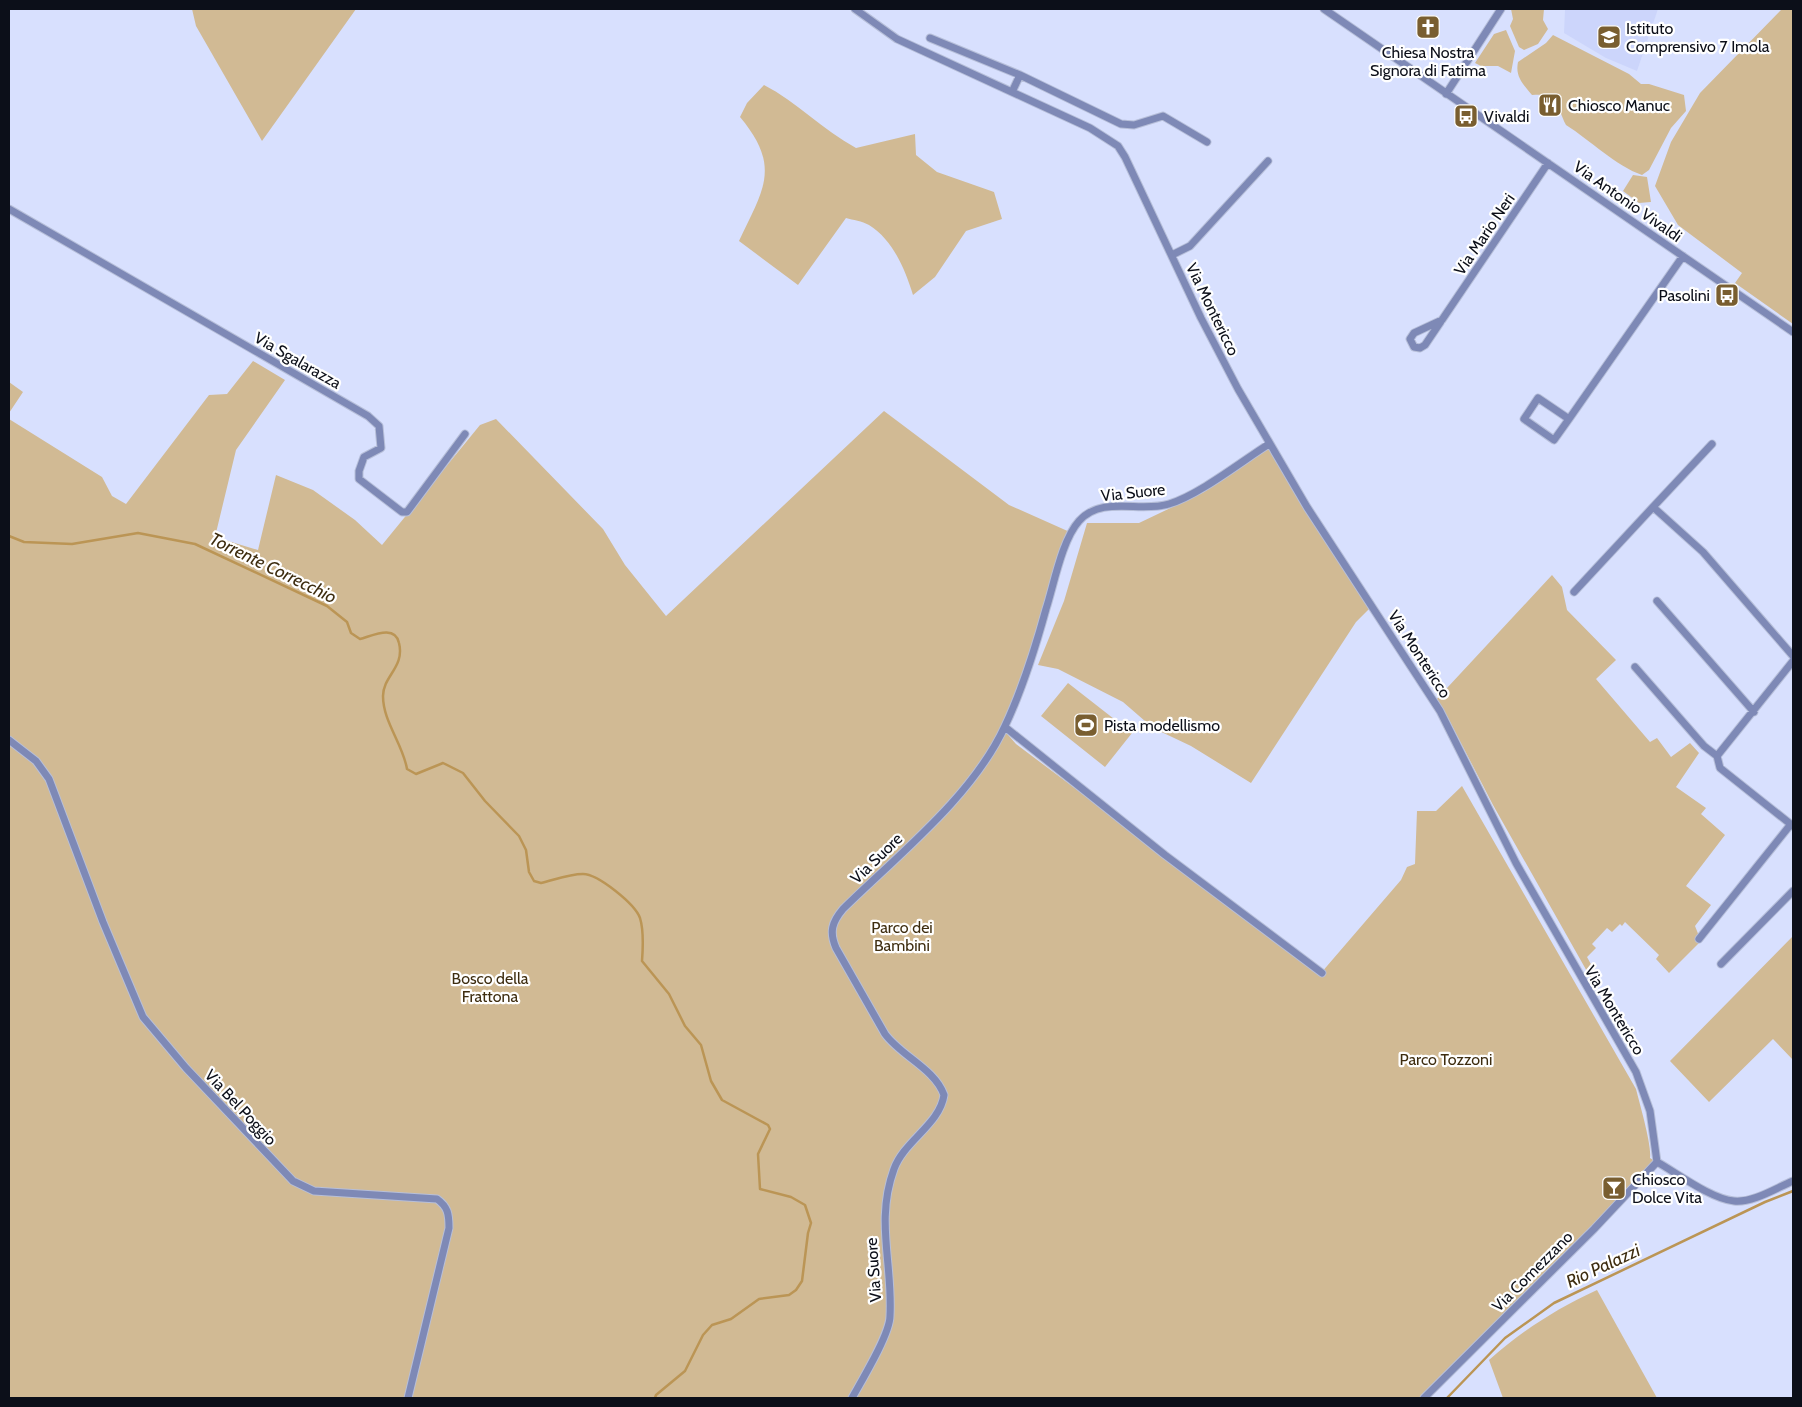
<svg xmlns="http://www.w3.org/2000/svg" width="1802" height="1407" font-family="Cabin,sans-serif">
	<rect width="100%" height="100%" fill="#d8e0fe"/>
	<path fill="#ccd5fb" d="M1565,9H1658L1637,71L1606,58L1564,33Z"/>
	<path fill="#d1ba94" d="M192,9H356L262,141L196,26Z
		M1511,9H1544L1543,20L1548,29L1538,44L1524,50L1519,47L1510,26L1513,19Z
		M1782,9H1793V324L1735,283L1742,273L1678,225L1655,186L1671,142L1700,93Z
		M1506,30L1515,51L1511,73L1498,66H1481L1475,63L1494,34Z
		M1553,35L1629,74L1641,84H1649L1684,95L1686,111L1671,128L1649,170L1642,175C1616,166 1590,140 1566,125C1555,104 1562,93 1532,95C1523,84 1515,77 1518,62L1546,43Z
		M764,85C797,102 823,130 856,148L915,134L916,155L937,172L994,192L1002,219L966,231L935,277L913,295C905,269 893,240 869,225C862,221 853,220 846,218L798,285L739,241C763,190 782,167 740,117L747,103Z
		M1633,175L1647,177L1651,202L1639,203L1623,191Z
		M253,361L285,380L236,450L215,537L258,550L276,475L313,490L355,520L382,545L480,425L496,419L603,529L625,565L666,616L884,411L1009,505L1072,533L1003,729L1016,744L1321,973L1401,880L1407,867L1415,864L1417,811H1436L1462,786L1636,1089C1640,1105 1652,1146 1650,1158L1655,1161L1520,1303L1419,1398H9V419L102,477L112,496L126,504L209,395L227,394Z
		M9,382L23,392L9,413Z
		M1273,444L1370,608L1356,622L1251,783L1191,746L1153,728L1123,702L1058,669L1038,665L1064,601L1087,523H1139L1204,492Z
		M1552,575L1562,587L1567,610L1616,660L1596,679L1650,742L1657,738L1671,757L1690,743L1699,753L1676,787L1706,808L1701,814L1725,835L1686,886L1711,905L1695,926L1701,941L1669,973L1656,959L1659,955L1625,922L1622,926L1620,924L1612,932L1607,928L1592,944L1596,948L1587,957L1599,979L1593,982L1493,805L1447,716L1434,702Z
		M1068,683L1132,733L1105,767L1041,716Z
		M1793,936V1060L1773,1039L1709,1102L1670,1061Z
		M1597,1290L1657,1398H1503L1489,1360C1523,1330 1556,1309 1597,1290Z"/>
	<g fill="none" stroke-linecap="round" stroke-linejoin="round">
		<path stroke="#bb9555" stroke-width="2.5" d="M9,536L24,542L72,544L138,533L195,544L327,606L347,622L351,633L360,639C372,636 395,624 399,643C405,667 383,676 383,696C383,722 403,744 407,769L416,774L443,763L463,773L485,801L519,836L526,850L529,872L534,881L541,883C554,880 569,874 583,874C598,874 635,904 640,918C644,931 643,948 642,961L669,994L685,1026L701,1045L711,1081L722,1100L768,1125L770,1129L758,1154L760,1189L791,1197L805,1205L811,1223L808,1233L802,1281L796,1290L789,1295L759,1299L731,1319L712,1325L703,1335L685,1371L656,1395L655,1398
			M1447,1398L1505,1338L1554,1303L1765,1202L1793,1191"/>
		<g stroke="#b7bfd9" stroke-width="9">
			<path id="street" d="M855,9L897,39L1090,128L1118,146L1125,157L1201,318L1238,389L1307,507L1440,711L1516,863L1636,1072L1650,1111L1657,1162C1677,1173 1711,1199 1734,1201C1753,1203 1776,1188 1793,1181
				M1324,9L1793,332
				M930,38L1020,75
				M1012,92L1020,75L1121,124L1134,125L1163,116L1207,142
				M1446,94L1501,9
				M9,209L368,416L379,426L381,448L364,457L359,471V479L402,512H407L465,434
				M1172,255L1190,246L1268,161
				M1442,320L1414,333L1410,339L1414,347L1420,348L1425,345L1548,163
				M1569,419L1538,398L1524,419L1554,440L1569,419L1683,256
				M1653,507L1712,444
				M1574,592L1653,507L1703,552L1793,656
				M1657,601L1754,712
				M1793,661L1717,756L1720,768L1793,826
				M1635,667L1704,746L1717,756
				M1005,727L1165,855L1322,973
				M9,740L36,761L49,779L103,922L143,1017L186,1068L293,1181L314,1191L437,1199C448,1207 449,1214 449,1228L408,1398
				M1699,939L1791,824
				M1721,964L1793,891
				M852,1398C862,1380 890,1334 890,1316C893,1264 875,1221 894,1169C904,1141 940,1124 944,1095C935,1069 901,1056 885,1034L836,948C829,932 832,922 843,909C898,855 973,796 1005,726C1023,688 1035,649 1046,609C1054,584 1062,540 1079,521C1102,495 1140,513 1169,504C1199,495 1242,461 1269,444
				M1424,1398L1594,1229L1657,1162"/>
		</g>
		<use href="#street" stroke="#7e89b6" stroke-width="7"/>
	</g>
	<defs>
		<g id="church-square" transform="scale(1.25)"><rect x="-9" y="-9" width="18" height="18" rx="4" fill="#795e30" stroke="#fff"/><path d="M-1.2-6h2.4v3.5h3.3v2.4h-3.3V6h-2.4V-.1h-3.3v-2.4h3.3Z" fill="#fff"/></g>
		<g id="school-square" transform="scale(1.25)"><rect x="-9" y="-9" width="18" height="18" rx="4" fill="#795e30" stroke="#fff"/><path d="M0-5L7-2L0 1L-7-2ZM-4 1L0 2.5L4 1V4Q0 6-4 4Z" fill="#fff"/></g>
		<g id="restaurant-square" transform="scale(1.25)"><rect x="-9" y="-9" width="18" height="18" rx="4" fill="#795e30" stroke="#fff"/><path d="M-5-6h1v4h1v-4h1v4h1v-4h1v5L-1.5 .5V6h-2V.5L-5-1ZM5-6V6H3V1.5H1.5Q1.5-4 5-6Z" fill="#fff"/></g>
		<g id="bus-square" transform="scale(1.25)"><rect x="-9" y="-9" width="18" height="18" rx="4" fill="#795e30" stroke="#fff"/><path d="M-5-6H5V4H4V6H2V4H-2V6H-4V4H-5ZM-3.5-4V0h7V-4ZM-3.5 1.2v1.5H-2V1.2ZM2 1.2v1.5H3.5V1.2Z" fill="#fff"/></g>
		<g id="stadium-square" transform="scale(1.25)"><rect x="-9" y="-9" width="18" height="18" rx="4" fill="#795e30" stroke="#fff"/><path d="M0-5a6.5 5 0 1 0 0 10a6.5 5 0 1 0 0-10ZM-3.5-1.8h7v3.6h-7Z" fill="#fff"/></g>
		<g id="bar-square" transform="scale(1.25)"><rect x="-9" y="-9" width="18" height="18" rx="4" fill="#795e30" stroke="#fff"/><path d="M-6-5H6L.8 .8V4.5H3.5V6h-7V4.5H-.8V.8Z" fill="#fff"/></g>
	</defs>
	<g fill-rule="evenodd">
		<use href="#church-square" x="1428" y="27"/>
		<use href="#school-square" x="1609" y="37"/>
		<use href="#restaurant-square" x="1550" y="105"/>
		<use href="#bus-square" x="1466" y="116"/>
		<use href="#bus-square" x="1727" y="295"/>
		<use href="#stadium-square" x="1086" y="725"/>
		<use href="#bar-square" x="1614" y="1188"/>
	</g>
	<g text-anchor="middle" stroke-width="4.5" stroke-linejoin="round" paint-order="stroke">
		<g font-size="16" fill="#0c0f19" stroke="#fff" text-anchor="start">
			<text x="1626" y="34">Istituto<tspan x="1626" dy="18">Comprensivo 7 Imola</tspan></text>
			<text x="1428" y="58" text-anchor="middle">Chiesa Nostra<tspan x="1428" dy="18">Signora di Fatima</tspan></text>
			<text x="1568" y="111">Chiosco Manuc</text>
			<text x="1484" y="122">Vivaldi</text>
			<text x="1710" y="301" text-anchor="end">Pasolini</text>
			<text x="1104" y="731">Pista modellismo</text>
			<text x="1632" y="1185">Chiosco<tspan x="1632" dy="18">Dolce Vita</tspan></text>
		</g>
		<g font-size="16" fill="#0c0f19" stroke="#fff">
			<text transform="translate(1628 201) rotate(35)" y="6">Via Antonio Vivaldi</text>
			<text transform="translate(1484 234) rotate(-56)" y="6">Via Mario Neri</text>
			<text transform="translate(1213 309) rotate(64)" y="6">Via Montericco</text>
			<text transform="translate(298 360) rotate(30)" y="6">Via Sgalarazza</text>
			<text transform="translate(1133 492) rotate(-6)" y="6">Via Suore</text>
			<text transform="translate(1420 654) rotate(57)" y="6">Via Montericco</text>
			<text transform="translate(876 858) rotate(-44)" y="6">Via Suore</text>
			<text transform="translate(1615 1010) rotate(59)" y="6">Via Montericco</text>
			<text transform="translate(241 1107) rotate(47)" y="6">Via Bel Poggio</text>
			<text transform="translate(873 1270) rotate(-94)" y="6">Via Suore</text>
			<text transform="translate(1532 1271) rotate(-45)" y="6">Via Comezzano</text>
		</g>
		<g font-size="16" fill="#3e2d10" stroke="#fff">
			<text x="902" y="933">Parco dei<tspan x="902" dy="18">Bambini</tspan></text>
			<text x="490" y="984">Bosco della<tspan x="490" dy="18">Frattona</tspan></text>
			<text x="1446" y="1065">Parco Tozzoni</text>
		</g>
		<g font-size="18" font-style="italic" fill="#3e2d10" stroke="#fff">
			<text transform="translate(273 568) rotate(26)" y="6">Torrente Correcchio</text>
			<text transform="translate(1603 1266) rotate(-25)" y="6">Rio Palazzi</text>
		</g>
	</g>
	<rect width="1802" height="1407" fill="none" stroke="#0c0f19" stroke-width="20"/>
</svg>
